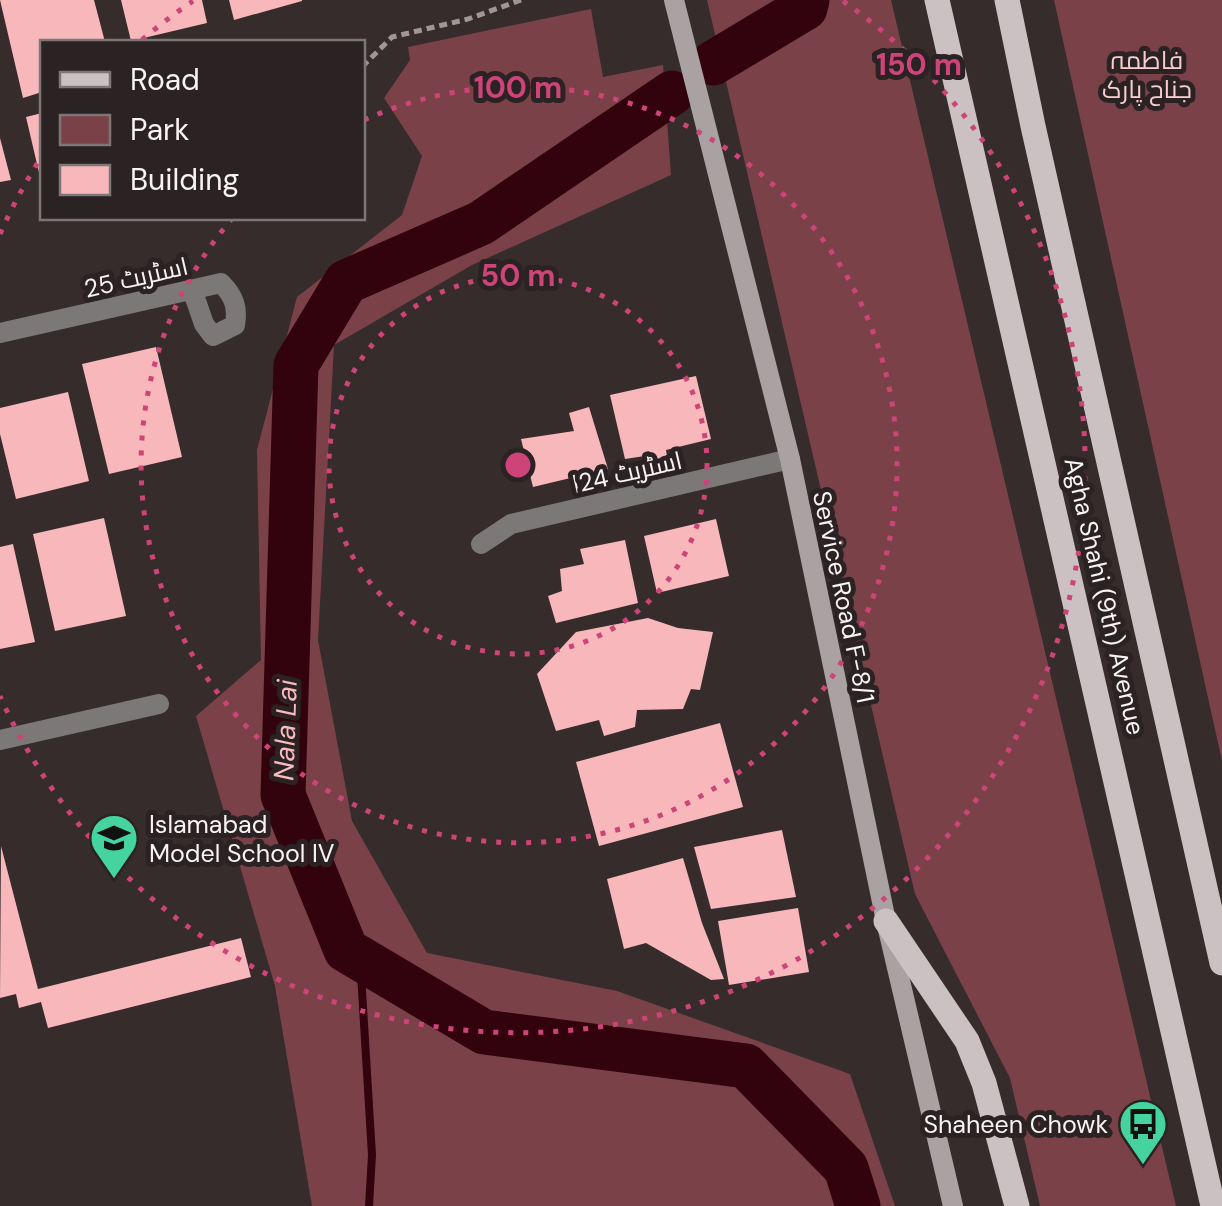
<svg xmlns="http://www.w3.org/2000/svg" width="1222" height="1206" font-family="'DM Sans',Cairo,sans-serif">
	<rect width="100%" height="100%" fill="#362c2c"/>
	<path fill="#7a4248" d="M707,0H891L1176,1206H1040L1010,1078L915,894Z
		M1054,0H1222V761Z
		M591,9L603,77L663,65L671,175L472,265L334,345L318,640L352,821L427,953L617,991L850,1074L895,1206H312L275,986L196,716L261,660L257,450L297,297L402,215L422,156L384,98L410,60L408,47Z"/>
	<g fill="none" stroke-linecap="round" stroke-linejoin="round">
		<path stroke="#33030d" stroke-width="8" d="M360,958L372,1155L369,1206"/>
		<path stroke="#33030d" stroke-width="45" d="M713,63L805,8L807,0
			M672,93L481,223L346,282L296,365L283,795L346,950L484,1032L746,1066L846,1168L858,1206"/>
	</g>
	<path fill="#f7b7bb" d="M0,0H94L105,42H42V92L23,98Z
		M121,0H202L207,23L131,41Z
		M229,0H302V1L234,20Z
		M42,113V181H41L26,117Z
		M0,138L11,180L0,182Z
		M156,347L182,457L109,474L82,364Z
		M696,376L711,439L666,450L669,469L649,474L645,456L625,459L610,395Z
		M68,392L89,481L16,499L0,434V408Z
		M589,407L608,469L533,487L521,439L574,431L569,413Z
		M104,518L126,616L55,631L33,534Z
		M716,519L729,576L657,593L644,536Z
		M625,540L638,603L556,623L548,596L562,591L560,569L584,564L580,549Z
		M13,544L35,642L0,649V547Z
		M648,618L678,628L713,632L700,690L691,689L683,709L637,710L635,727L604,736L599,720L556,731L537,674L576,632Z
		M720,723L743,807L599,846L576,762Z
		M782,830L796,897L711,909L694,847Z
		M1,846L38,989L241,938L251,977L48,1028L41,1002L19,1008L16,994L0,998Z
		M683,858L702,923L724,979L711,980L646,943L624,949L607,879Z
		M798,908L809,972L729,985L718,921Z"/>
	<g fill="none" stroke-linecap="round" stroke-linejoin="round">
		<path stroke="#9f9797" stroke-width="5" stroke-dasharray="8 5" stroke-linecap="butt" d="M362,67L392,37L468,19L521,0"/>
		<path stroke="#7d7878" stroke-width="20" d="M0,333L221,283C234,296 238,307 235,325L213,336L204,324L193,292
			M481,544L511,524L790,459
			M0,740L159,704"/>
		<path stroke="#aaa1a2" stroke-width="20" d="M674,0L790,459L886,921L953,1206"/>
		<path stroke="#ccc1c2" stroke-width="25" d="M937,0L1213,1206
			M1007,0L1033,126L1222,963
			M886,921L967,1041L984,1083L1017,1206"/>
	</g>
	<g fill="none" stroke="#cd4479" stroke-width="5" stroke-dasharray="5 10">
		<circle cx="518" cy="465" r="189"/>
		<path d="M364 120A378 378 0 1 1 231 220"/>
		<path d="M0 234A567 567 0 0 1 42 156M142 40A567 567 0 0 1 193 1M843 1A567 567 0 1 1 0 696"/>
	</g>
	<defs>
		<g id="school-pin" transform="scale(2.5)"><path d="M0 17L-7.5 6A9.5 9.5 0 1 1 7.5 6Z" fill="#45d49f" stroke="#2b2223"/><path d="M0-5L7-2L0 1L-7-2ZM-4 1L0 2.5L4 1V4Q0 6-4 4Z" fill="#111"/></g>
		<g id="bus-pin" transform="scale(2.5)"><path d="M0 17L-7.5 6A9.5 9.5 0 1 1 7.5 6Z" fill="#45d49f" stroke="#2b2223"/><path d="M-5-6H5V4H4V6H2V4H-2V6H-4V4H-5ZM-3.5-4V0h7V-4ZM-3.5 1.2v1.5H-2V1.2ZM2 1.2v1.5H3.5V1.2Z" fill="#111"/></g>
	</defs>
	<g fill-rule="evenodd">
		<use href="#school-pin" x="114" y="838"/>
		<use href="#bus-pin" x="1143" y="1124"/>
	</g>
	<g text-anchor="middle" stroke-width="10" stroke-linejoin="round" paint-order="stroke">
		<g font-size="25" fill="#faced1" stroke="#2b2223">
			<text x="1147" y="69">فاطمہ<tspan x="1147" dy="29">جناح پارک</tspan></text>
		</g>
		<g font-size="25" fill="#f9f3f3" stroke="#2b2223">
			<text transform="translate(136 277) rotate(-13)" y="9">اسٹریٹ 25</text>
			<text transform="translate(627 472) rotate(-13)" y="9">اسٹریٹ 24ا</text>
			<text transform="translate(1105 596) rotate(77)" y="9">Agha Shahi (9th) Avenue</text>
			<text transform="translate(844 597) rotate(78)" y="9">Service Road F-8/1</text>
		</g>
		<g font-size="25" fill="#f9f3f3" stroke="#2b2223" text-anchor="start">
			<text x="149" y="833">Islamabad<tspan x="149" dy="29">Model School IV</tspan></text>
			<text x="1108" y="1133" text-anchor="end">Shaheen Chowk</text>
		</g>
		<g font-size="28" font-style="italic" fill="#f9b9bd" stroke="#2b2223">
			<text transform="translate(285 730) rotate(-88)" y="10">Nala Lai</text>
		</g>
	</g>
	<circle cx="518" cy="465" r="15" fill="#cd4479" stroke="#2b2223" stroke-width="5"/>
	<g font-size="30" text-anchor="middle" font-weight="bold" fill="#cd4479" stroke="#2b2223" stroke-width="10" stroke-linejoin="round" paint-order="stroke">
		<text x="919" y="75">150 m</text>
		<text x="518" y="98">100 m</text>
		<text x="518" y="286">50 m</text>
	</g>
	<rect x="40" y="40" width="325" height="180" fill="#2b2223" stroke="#7d7676" stroke-width="2.5"/>
	<rect x="60" y="72" width="50" height="15" fill="#ccc1c2" stroke="#7d7676" stroke-width="2.5"/>
	<text x="130" y="90" font-size="30" fill="#f9f3f3">Road</text>
	<rect x="60" y="115" width="50" height="30" fill="#7a4248" stroke="#7d7676" stroke-width="2.5"/>
	<text x="130" y="140" font-size="30" fill="#f9f3f3">Park</text>
	<rect x="60" y="165" width="50" height="30" fill="#f7b7bb" stroke="#7d7676" stroke-width="2.5"/>
	<text x="130" y="190" font-size="30" fill="#f9f3f3">Building</text>
</svg>
